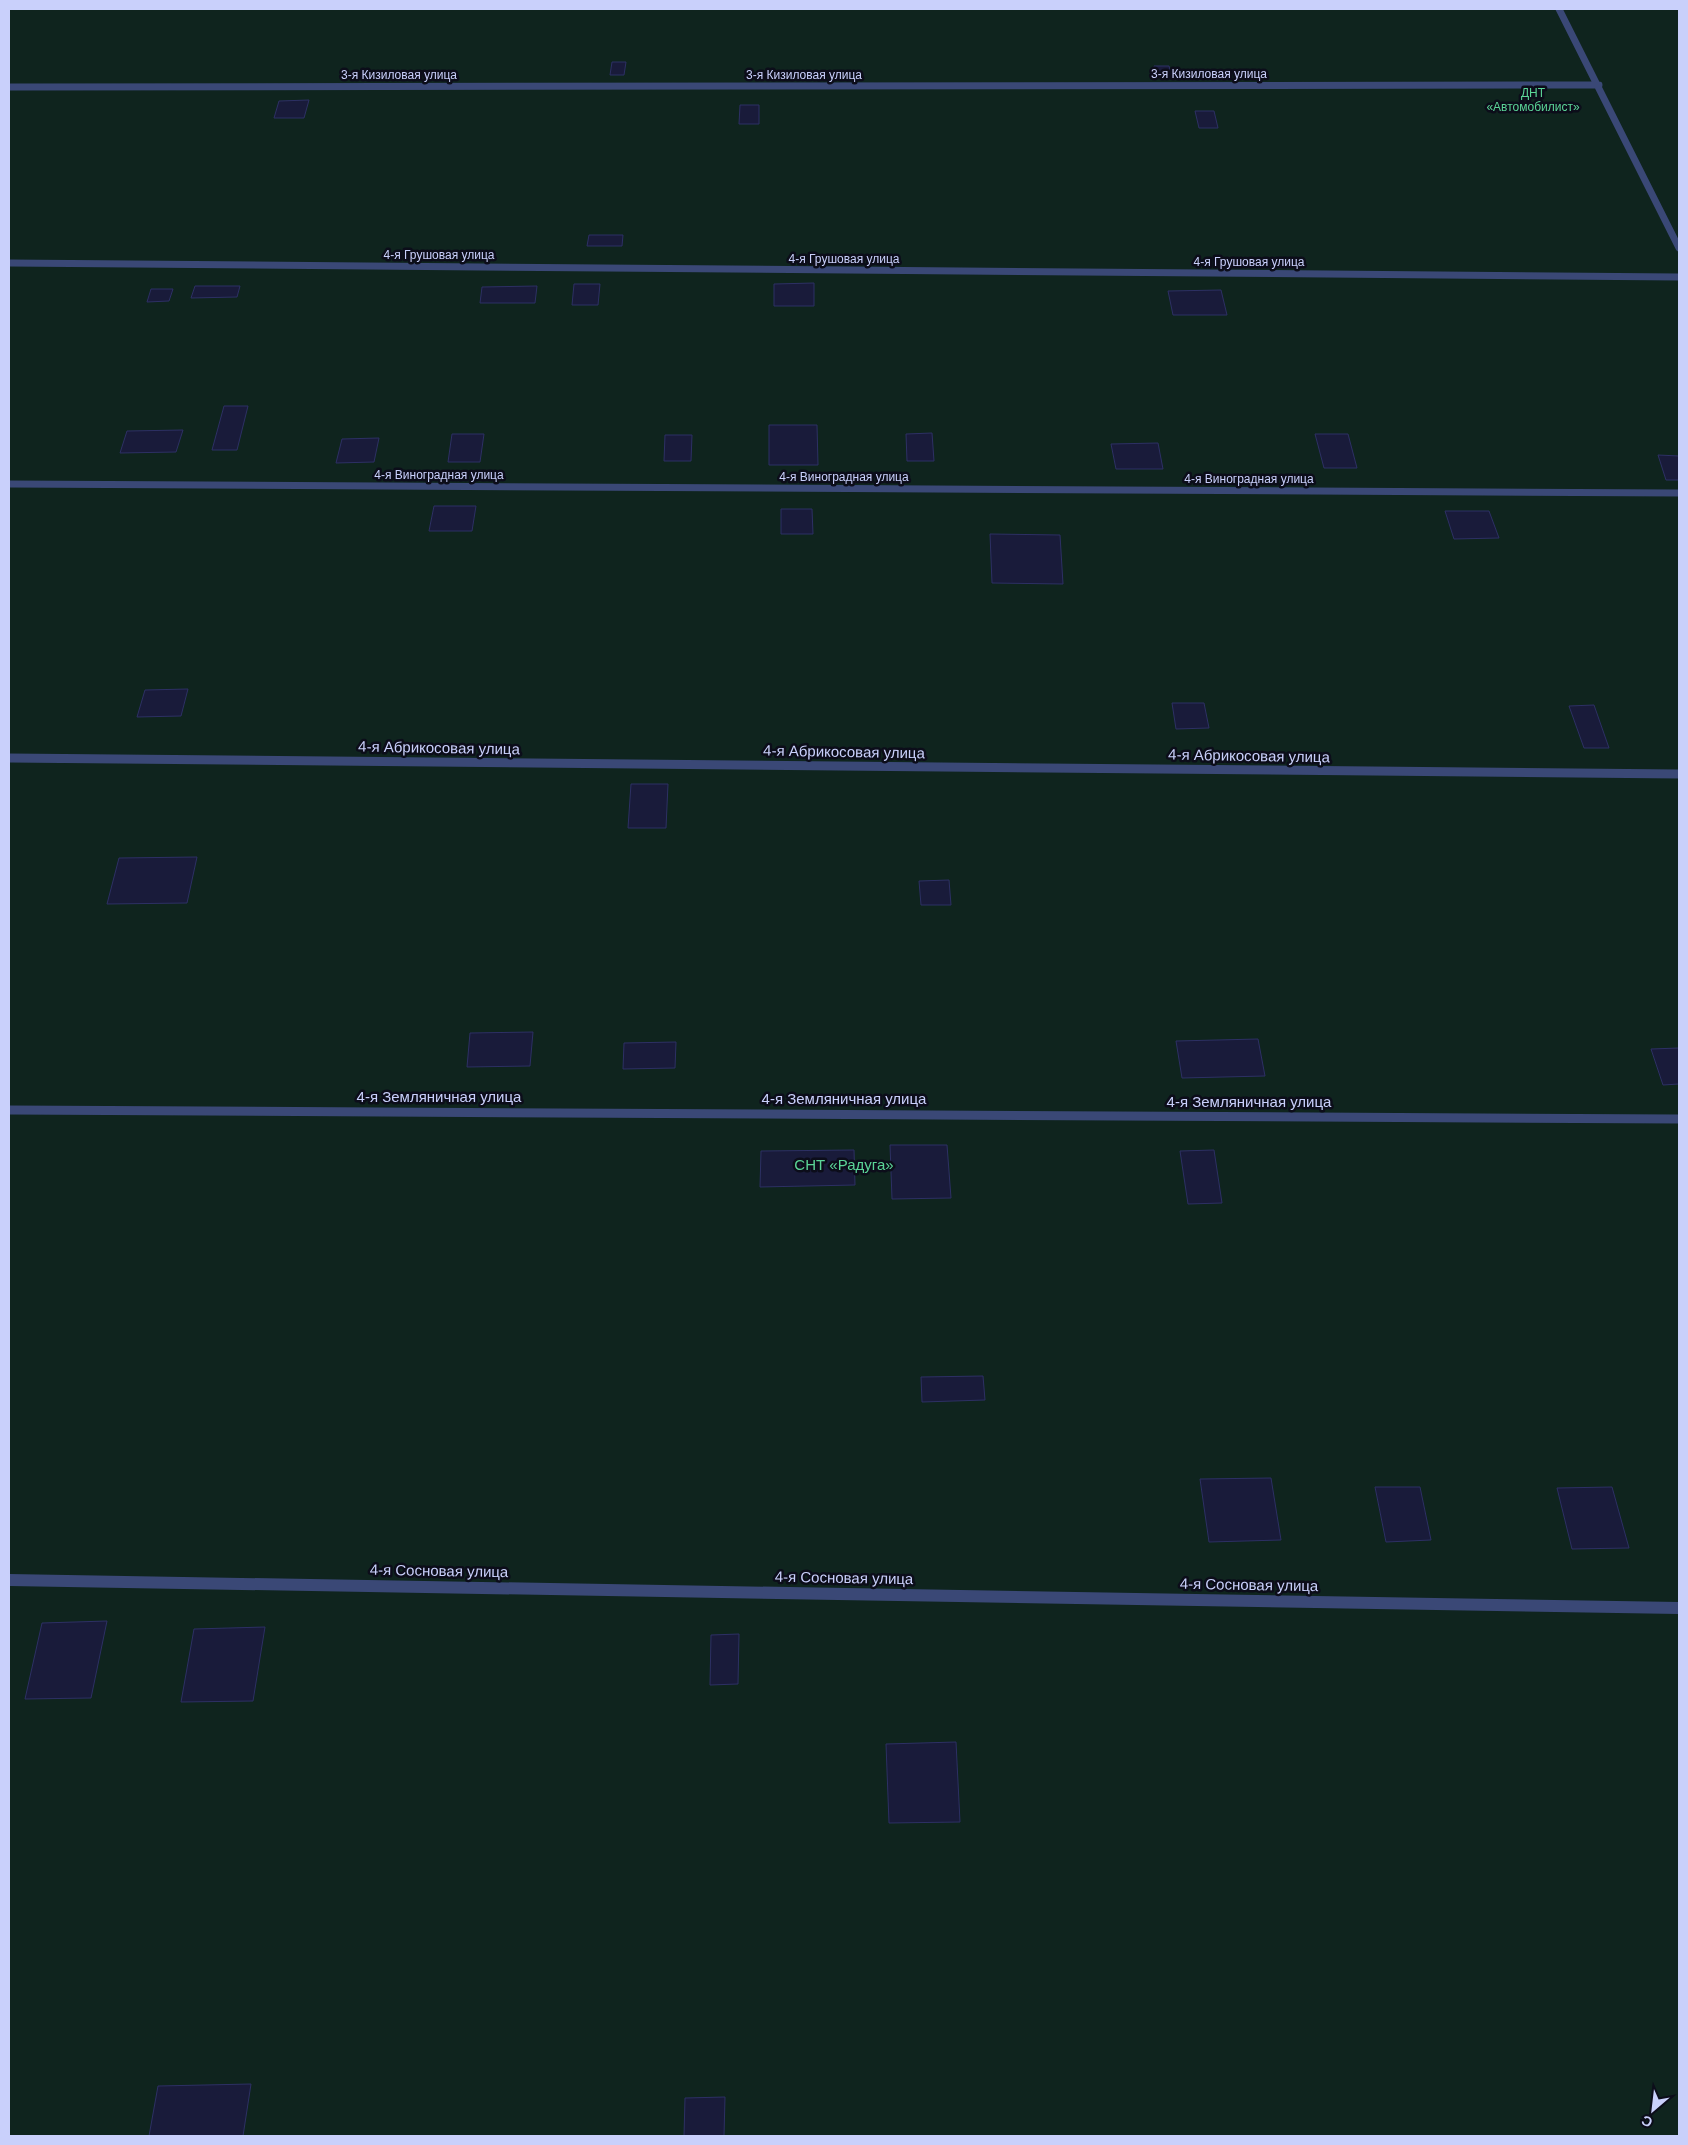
<svg xmlns="http://www.w3.org/2000/svg" width="1688" height="2145" font-family="Arial,sans-serif">
	<rect width="100%" height="100%" fill="#0c0d1a"/>
	<path fill="#0f241e" d="M9,9H1679V2136H9Z"/>
	<path fill="#191b3a" stroke="#2d3064" d="M612,62H626L624,75H610Z
		M1154,66H1169L1172,77H1156Z
		M309,100L304,118H274L279,101Z
		M740,105H759V124H739Z
		M1195,111H1214L1218,128H1199Z
		M589,235H623L622,246H587Z
		M814,283V306H774V284Z
		M574,284H600L598,305H572Z
		M195,286H240L237,297L191,298Z
		M537,286L535,303H480L482,287Z
		M151,289H173L169,301L147,302Z
		M1221,290L1227,315H1173L1168,291Z
		M224,406H248L237,450H212Z
		M769,425H817L818,465H769Z
		M183,430L176,452L120,453L127,431Z
		M932,433L934,461H907L906,434Z
		M452,434H484L480,462H448Z
		M1315,434H1348L1357,468H1324Z
		M665,435H692L691,461H664Z
		M379,438L374,462L336,463L342,439Z
		M1158,443L1163,469H1116L1111,444Z
		M1658,455L1679,456V480H1666Z
		M434,506H476L472,531H429Z
		M781,509H812L813,534H781Z
		M1445,511H1489L1499,538L1454,539Z
		M990,534L1060,535L1063,584L992,583Z
		M188,689L181,716L137,717L145,690Z
		M1172,703H1204L1209,728L1176,729Z
		M1594,705L1609,748H1584L1569,706Z
		M631,784H668L666,828H628Z
		M197,857L187,903L107,904L119,858Z
		M949,880L951,905H921L919,881Z
		M533,1032L530,1066L467,1067L470,1033Z
		M1258,1039L1265,1076L1182,1078L1176,1041Z
		M676,1042L675,1068L623,1069L624,1043Z
		M1679,1048V1084L1663,1085L1651,1049Z
		M890,1145H947L951,1198L892,1199Z
		M854,1150L855,1185L760,1187L761,1151Z
		M1214,1150L1222,1203L1188,1204L1180,1151Z
		M983,1376L985,1400L922,1402L921,1377Z
		M1271,1478L1281,1540L1209,1542L1200,1479Z
		M1375,1487H1420L1431,1540L1386,1542Z
		M1612,1487L1629,1548L1572,1549L1557,1488Z
		M107,1621L91,1698L25,1699L42,1623Z
		M265,1627L253,1701L181,1702L194,1629Z
		M739,1634L738,1684L710,1685L711,1635Z
		M956,1742L960,1822L889,1823L886,1744Z
		M251,2084L243,2136H149L158,2086Z
		M725,2097L724,2136H684L685,2098Z"/>
	<g fill="none" stroke-linecap="round" stroke-linejoin="round">
		<path stroke="#3a4876" stroke-width="7" d="M1559,9L1679,248
			M9,87L1599,85
			M9,263L1679,277
			M9,484L1679,493"/>
		<path stroke="#3a4876" stroke-width="9" d="M9,758L1679,774
			M9,1110L1679,1119"/>
		<path stroke="#3a4876" stroke-width="12" d="M9,1580L1679,1608"/>
	</g>
	<g text-anchor="middle" stroke-width="5" stroke-linejoin="round" paint-order="stroke">
		<g font-size="12" fill="#c9d0fb" stroke="#0c0d1a">
			<text x="1209" y="78">3-я Кизиловая улица</text>
			<text x="399" y="79">3-я Кизиловая улица</text>
			<text x="804" y="79">3-я Кизиловая улица</text>
			<text x="439" y="259">4-я Грушовая улица</text>
			<text x="844" y="263">4-я Грушовая улица</text>
			<text x="1249" y="266">4-я Грушовая улица</text>
			<text x="439" y="479">4-я Виноградная улица</text>
			<text x="844" y="481">4-я Виноградная улица</text>
			<text x="1249" y="483">4-я Виноградная улица</text>
		</g>
		<g font-size="12" fill="#5bd597" stroke="#0c0d1a">
			<text x="1533" y="97">ДНТ<tspan x="1533" dy="14">«Автомобилист»</tspan></text>
		</g>
		<g font-size="15" fill="#c9d0fb" stroke="#0c0d1a">
			<text transform="translate(439 748) rotate(1)" y="5">4-я Абрикосовая улица</text>
			<text transform="translate(844 752) rotate(1)" y="5">4-я Абрикосовая улица</text>
			<text transform="translate(1249 756) rotate(1)" y="5">4-я Абрикосовая улица</text>
			<text x="439" y="1102">4-я Земляничная улица</text>
			<text x="844" y="1104">4-я Земляничная улица</text>
			<text x="1249" y="1107">4-я Земляничная улица</text>
			<text transform="translate(439 1571) rotate(1)" y="5">4-я Сосновая улица</text>
			<text transform="translate(844 1578) rotate(1)" y="5">4-я Сосновая улица</text>
			<text transform="translate(1249 1585) rotate(1)" y="5">4-я Сосновая улица</text>
		</g>
		<g font-size="15" fill="#5bd597" stroke="#0c0d1a">
			<text x="844" y="1170">СНТ «Радуга»</text>
		</g>
	</g>
	<rect width="1688" height="2145" fill="none" stroke="#c9d0fb" stroke-width="20"/>
	<g transform="translate(1653 2110) rotate(208)" stroke="#0c0d1a" stroke-width="4" paint-order="stroke">
	<path d="M0-4L9 19L0 12L-9 19Z" fill="#c9d0fb"/>
	<text y="-8" font-size="14" font-weight="bold" text-anchor="middle" fill="#c9d0fb">С</text>
	</g>
</svg>
